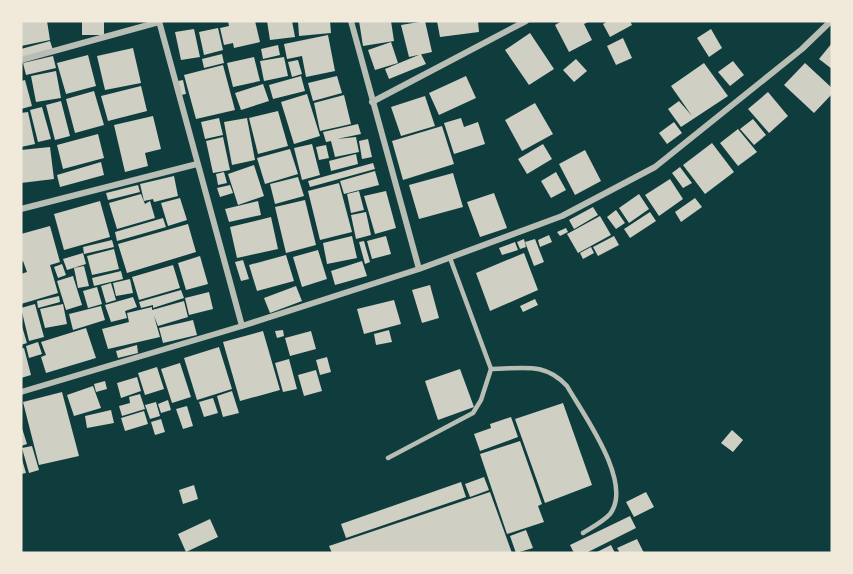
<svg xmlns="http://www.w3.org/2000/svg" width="853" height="574" font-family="Roboto,sans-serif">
	<rect width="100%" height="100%" fill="#0f3d3e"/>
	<path fill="#cfcfc3" d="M21,21H47L50,40L21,46Z
		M82,21H104V35H82Z
		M228,21H255L260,42L234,48L233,43L224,45L220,28L229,26Z
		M267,21H292L295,37L270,40Z
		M298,21H330L331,33L299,36Z
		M359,21H391L394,41L363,46Z
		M425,21L432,52L409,57L401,25Z
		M437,21H478L479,32L440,37Z
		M562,21H590L584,24L592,40L569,52L555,25Z
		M608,21H630L632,25L610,37L603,24Z
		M218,28L223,50L204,55L199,32Z
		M194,29L200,57L181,60L175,32Z
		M711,29L722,48L709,57L697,38Z
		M530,33L554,69L529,85L505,50Z
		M328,35L335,71L306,77L302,56L287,59L284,44Z
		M623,38L632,58L616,65L607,46Z
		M50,41L53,50L21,59V49Z
		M391,42L398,63L375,70L368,50Z
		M832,43V69L819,59Z
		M278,45L280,55L263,59L261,49Z
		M133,48L141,83L105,90L97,56Z
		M222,54L224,63L204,68L202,59Z
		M421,54L426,64L389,79L385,69Z
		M88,55L96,86L66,94L57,63Z
		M53,56L56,68L26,75L23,63Z
		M254,57L260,81L233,87L227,63Z
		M284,57L288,76L264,81L260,61Z
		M576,59L587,71L574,82L563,70Z
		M298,60L302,74L292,77L288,62Z
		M733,61L744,75L730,86L718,72Z
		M704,63L728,96L681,127L668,109L679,101L692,116L671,86Z
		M805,63L832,88V94L814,113L784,85Z
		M223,65L235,110L196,119L184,75Z
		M56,71L61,98L36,102L31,76Z
		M301,76L305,91L273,99L269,85Z
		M337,76L342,93L313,101L308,83Z
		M466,76L476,98L439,115L429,93Z
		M25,80L32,106L21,109V81Z
		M183,80L186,94L181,95L178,81Z
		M263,84L269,101L241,110L235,93Z
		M141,86L147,111L108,121L101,96Z
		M94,91L104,125L75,133L66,99Z
		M768,92L788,116L769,133L748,109Z
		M307,94L320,136L294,144L281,102Z
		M344,95L351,124L320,131L314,103Z
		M425,96L435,126L401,136L391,107Z
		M61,101L70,136L55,140L46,105Z
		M535,103L553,134L522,151L505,120Z
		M42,107L51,139L38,142L30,110Z
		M278,111L288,146L258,154L249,118Z
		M28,112L35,144L21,147V113Z
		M153,116L161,149L145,153L148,166L125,172L114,125Z
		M219,118L223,135L205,139L201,122Z
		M247,118L255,160L232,165L224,122Z
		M461,118L464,127L478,122L485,144L454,154L444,123Z
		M753,119L766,135L754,145L740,129Z
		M674,122L682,133L667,144L659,133Z
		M358,124L361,134L337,139L356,137L359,152L335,157L331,141L326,142L323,132Z
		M442,126L454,164L403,180L392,141Z
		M738,129L757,152L738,166L720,143Z
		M98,134L104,158L63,169L57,145Z
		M223,137L230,170L213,173L206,141Z
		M368,139L372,157L362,159L359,141Z
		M712,143L734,172L705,194L683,165Z
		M312,144L320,175L302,180L294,148Z
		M543,144L552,159L527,174L518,159Z
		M326,145L329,158L319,160L316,147Z
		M50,147L54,179L21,183V150Z
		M290,149L298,174L265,184L257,158Z
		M585,150L601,181L575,195L559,164Z
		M356,154L358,164L331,171L329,161Z
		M101,162L104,175L60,187L57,175Z
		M373,163L375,169L310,187L308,181Z
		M254,165L264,196L238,205L228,174Z
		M680,167L692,183L683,188L672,173Z
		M375,171L379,185L344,194L340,181Z
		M224,172L227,183L218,185L216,174Z
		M556,172L566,190L551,198L541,181Z
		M453,173L463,207L419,219L409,185Z
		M174,176L178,196L154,202L153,199L144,201L140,184Z
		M298,177L304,196L275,204L270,184Z
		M670,179L683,199L659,216L645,195Z
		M339,183L352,232L320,240L308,191Z
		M138,185L140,192L108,200L106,193Z
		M230,185L233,193L220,197L217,188Z
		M359,191L364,210L351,213L347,194Z
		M386,191L396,228L375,234L364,196Z
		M494,193L507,228L480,237L467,202Z
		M141,194L145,204L150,201L155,218L117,229L109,203Z
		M639,194L649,209L629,223L619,208Z
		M180,198L187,220L168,226L161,203Z
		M695,198L702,207L681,222L675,212Z
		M305,200L316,245L286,253L275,207Z
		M100,201L110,237L64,250L54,214Z
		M258,201L261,215L229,222L225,209Z
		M593,207L598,215L574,229L569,220Z
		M616,210L625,223L616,229L607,217Z
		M366,212L371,235L356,239L351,215Z
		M650,212L656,221L630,238L624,229Z
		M600,216L611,235L578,253L567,234Z
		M271,217L278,249L237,258L230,227Z
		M163,218L166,227L117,241L115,232Z
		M188,224L196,252L127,273L118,244Z
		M50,226L60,262L50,265L58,293L21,304V274L27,272L23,261L21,262V234Z
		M566,228L568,232L560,236L557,232Z
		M549,235L552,242L540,247L538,240Z
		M352,236L357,258L327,264L323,243Z
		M386,236L391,254L372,259L367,241Z
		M614,236L619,245L598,256L593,247Z
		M524,239L526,247L520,249L517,242Z
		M535,239L544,262L534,266L525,242Z
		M112,240L114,247L84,254L83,247Z
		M364,241L370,262L365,264L359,242Z
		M515,242L518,250L502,255L499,248Z
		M591,247L594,253L583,259L580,253Z
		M114,249L119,269L92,275L87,256Z
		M318,250L327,279L302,287L293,257Z
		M83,253L86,264L67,270L63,259Z
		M524,253L538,290L490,311L476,273Z
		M286,255L294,281L257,291L249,265Z
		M200,256L208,284L186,290L178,263Z
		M243,260L249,279L241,281L235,262Z
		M362,261L367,276L335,285L331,271Z
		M62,264L66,275L58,278L54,267Z
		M173,265L180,288L139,300L132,277Z
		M84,266L89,286L78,288L74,268Z
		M121,271L123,279L94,286L92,278Z
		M73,276L82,305L66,310L57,281Z
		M130,279L133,293L116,296L113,283Z
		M111,283L116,300L106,303L101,286Z
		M430,285L439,318L422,323L412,290Z
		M296,286L302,301L270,313L264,298Z
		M97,287L102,304L88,308L83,291Z
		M181,290L184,298L153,308V305L141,308L139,302Z
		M209,292L213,309L189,315L185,298Z
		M59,296L60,302L38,308L37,301Z
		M133,297L137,307L125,311L127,318L111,322L105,305Z
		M535,299L538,305L523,312L520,306Z
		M394,300L401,324L364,334L357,309Z
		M184,301L188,317L158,326L154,316L160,337L108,349L102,329L129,322L127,313L152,307V310Z
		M35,304L44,337L29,341L21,308Z
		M63,304L67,324L45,328L40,309Z
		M101,306L105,320L73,330L69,314Z
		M193,320L197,335L163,343L159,328Z
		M21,323L27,343L21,345Z
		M86,328L96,358L46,373L41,357L46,355L41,342Z
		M283,330L284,336L277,338L275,331Z
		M389,330L392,342L376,345L374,334Z
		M263,331L280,390L240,401L223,342Z
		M311,331L316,349L290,356L285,338Z
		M38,342L42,354L29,358L26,346Z
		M137,345L138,353L118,358L116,351Z
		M219,347L232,389L197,400L184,358Z
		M24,348L31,375L21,378V349Z
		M327,357L331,372L320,375L316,360Z
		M289,359L297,389L283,392L275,363Z
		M180,363L191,397L172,403L161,369Z
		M157,367L164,389L145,395L138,373Z
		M460,369L474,407L438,420L425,381Z
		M316,370L322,391L304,396L298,375Z
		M137,377L141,391L121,398L117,383Z
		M105,381L107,389L96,392L94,384Z
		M93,386L101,408L74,416L67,395Z
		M232,391L239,413L223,417L217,396Z
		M62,392L79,456L39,465L23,402Z
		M140,394L145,409L122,416L119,406L130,403L129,397Z
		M213,398L218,413L204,417L199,402Z
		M168,400L171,410L161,413L158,404Z
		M156,402L160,416L150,419L145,405Z
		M563,403L592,485L545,503L515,419Z
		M187,406L193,426L183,429L176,409Z
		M111,410L114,423L87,428L85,416Z
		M144,411L148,424L125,431L121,418Z
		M511,417L518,437L480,451L474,434L491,428L490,424Z
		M161,419L165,432L155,435L151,422Z
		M21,425L27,444L21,446Z
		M732,430L743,440L733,452L721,443Z
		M520,441L542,504L538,506L544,522L507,534L480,454Z
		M32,446L39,470L29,473L22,448Z
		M21,456L26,473L21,474Z
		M484,477L489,490L470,497L465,484Z
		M461,482L466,497L346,538L341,524Z
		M194,485L198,499L183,504L179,490Z
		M490,492L512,553H332L329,546Z
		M646,492L654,507L634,517L626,502Z
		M630,516L636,528L586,553H574L570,545Z
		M210,519L218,537L186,552L178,534Z
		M526,530L533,548L516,553L510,536Z
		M637,539L644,553H620L617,548Z
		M611,545L615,553H595Z"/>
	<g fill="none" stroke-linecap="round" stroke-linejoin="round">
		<path stroke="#b8beb3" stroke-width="4.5" d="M450,258L491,369C522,369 544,361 567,386C583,414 634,483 610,514C604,521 591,528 583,533
			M388,458L473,413L481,400L491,369"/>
		<path stroke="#b8beb3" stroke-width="6" d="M159,21L242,326
			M351,21L419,269
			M21,60L159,22
			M372,102L526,21
			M21,209L197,164
			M21,392L242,326L419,269L562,216L655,167L802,49L831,21"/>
	</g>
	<rect width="853" height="574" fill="none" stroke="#f1e9da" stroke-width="45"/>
</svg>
